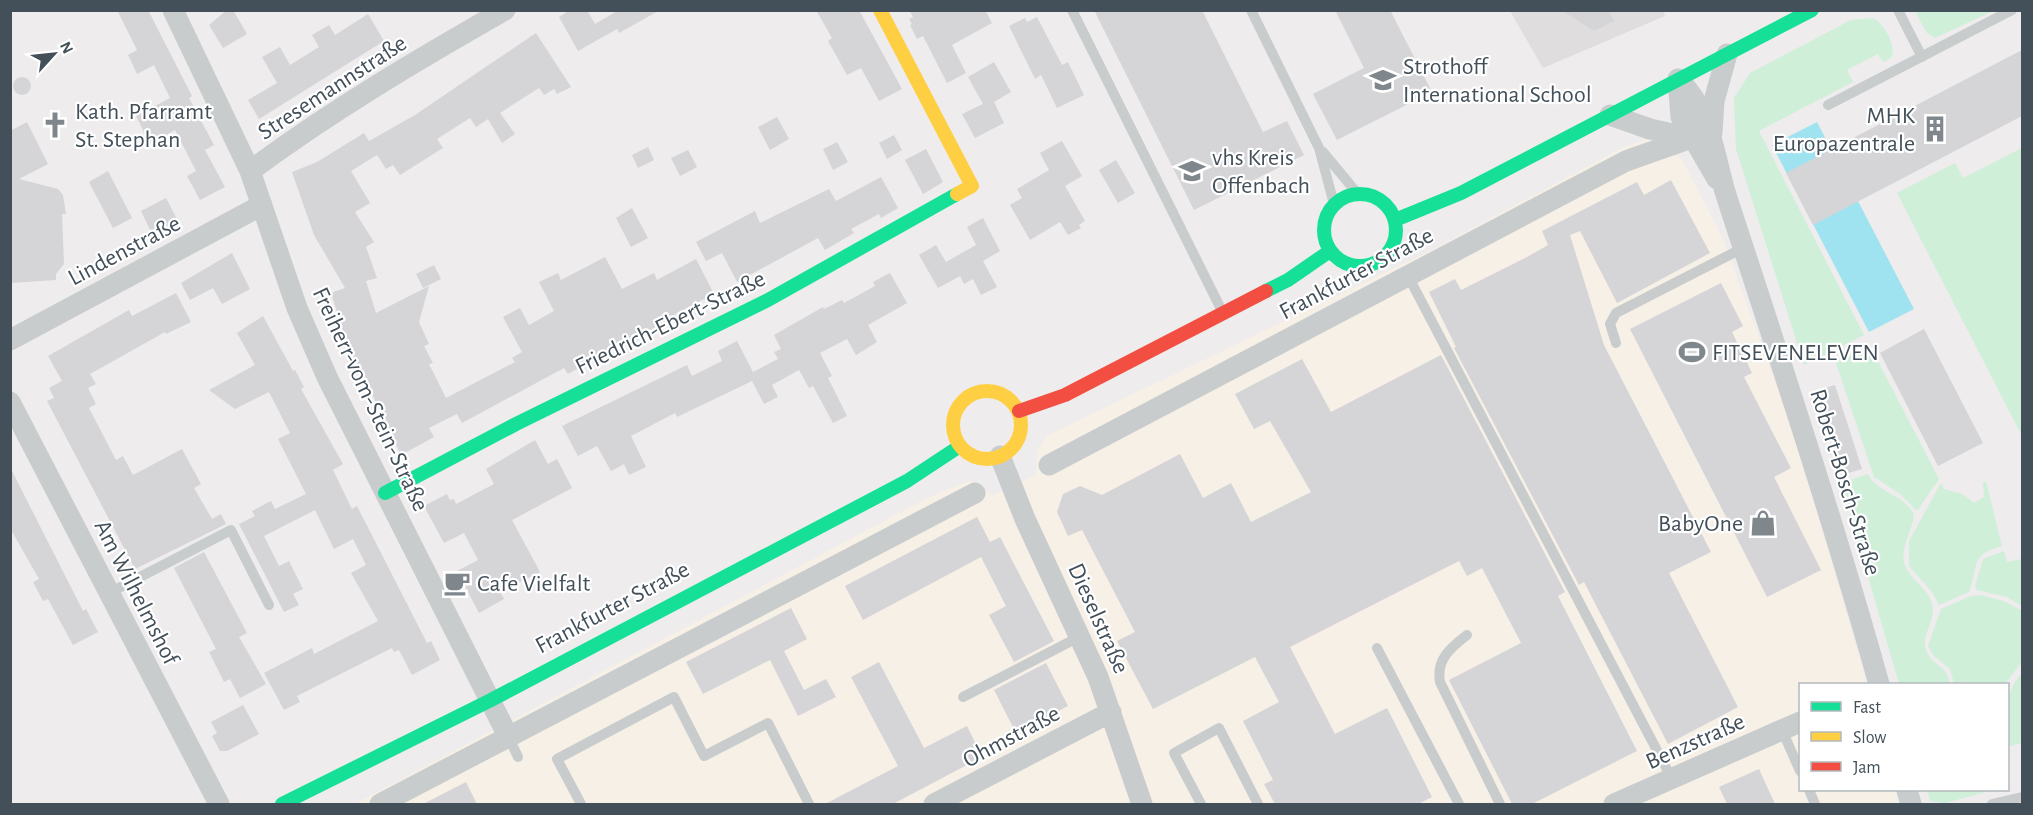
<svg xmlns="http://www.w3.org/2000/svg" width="2033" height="815" font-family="'Alegreya Sans',sans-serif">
	<rect width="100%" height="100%" fill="#eeecec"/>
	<path fill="#f6f0e6" d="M1647,139L1682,159L1723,239L1793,430L1867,684H1800V790H1895L1899,804H355L927,498L969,481L993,495L1036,475L1037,452L1046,436L1434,249L1624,147Z"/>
	<path fill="#dfddde" d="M1663,10L1665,16L1543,68L1510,11Z"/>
	<path fill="#cfefd9" d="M1915,11H1993L1935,38L1927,33Z
		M1873,18C1884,24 1897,46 1891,58L1883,62L1878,54L1847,70L1853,82L1759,131L1864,335L1804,365L1736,149L1734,98L1750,73L1851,20Z
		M2022,148V436L1897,193L1955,163L1963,178Z
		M1870,346L1939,479L1917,511L1899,493L1874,477L1836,363Z
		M1868,474C1876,492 1904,495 1913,513C1917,522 1900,546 1904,562C1908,579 1927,586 1932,604C1937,622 1919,635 1927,652C1933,667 1947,664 1950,684H1899L1841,483Z
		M1986,481L2002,546C1969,555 1979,566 1969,592L1939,605L1932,592L1909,566V541L1941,483L1944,489L1962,494L1974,503L1984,497L1983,483Z
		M2004,551L2007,562L2022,559V606L2007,597L1977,590L1975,586L1983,559Z
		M1980,595L2004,601L2022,611V662L2005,684H1954L1950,669L1934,656L1928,646L1941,609L1971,596Z
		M2022,673V743L2010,746C2002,724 2005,690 2022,673Z
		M1927,790H1993L1945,803L1930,801Z"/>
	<path fill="#a0e3f0" d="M1817,122L1914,309L1869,332L1772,145Z"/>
	<path fill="#d5d4d7" d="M117,10H148L192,96L189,98L214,145L205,150L225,187L200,200L187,176L196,171L175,130L150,144L136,116L170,98L154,65L137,74L128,55L137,50Z
		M227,10H233L247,34L223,48L209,25Z
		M570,10H587L595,24L619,10H660L619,33L617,29L578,51L559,17Z
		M816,10H859L902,89L879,101L861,68L847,75L828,41L832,38Z
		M909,10H985L992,23L952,45L966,73L947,83L923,36L917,39L910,25L912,24L909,19L913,17Z
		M1094,10H1202L1263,132L1287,121L1304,155L1194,210Z
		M1335,10H1390L1432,92L1337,140L1313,94L1364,68Z
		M1561,10H1608L1614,21L1594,31Z
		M368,14L384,41L259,119L248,100L277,83L262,57L280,47L290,65L319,47L312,35L329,25L335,35Z
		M1037,17L1062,65L1068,62L1084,95L1057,108L1041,75L1035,79L1009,26L1025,18L1027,22Z
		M536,33L571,87L557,94L554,89L544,95L539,88L500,113L515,134L502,143L488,119L476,127L470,118L437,139L443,148L400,175L393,165L386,169L377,155L351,171L370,203L355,212L374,242L366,247L377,278L366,281L376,313L429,286L419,322L429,344L424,346L433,363L429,364L446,398L515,362L512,358L522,352L503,317L520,308L529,325L554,311L539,282L558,273L561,280L605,257L622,289L654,273L657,280L696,259L714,294L675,314L677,317L592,358L593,360L568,374L564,368L462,423L457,414L429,428L434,437L401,455L345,337L331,293L345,288L314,235L292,172L317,162L364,133L369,141L415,115Z
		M2022,50V116L1813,225L1786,173Z
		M994,62L1011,92L994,102L1004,123L975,138L962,114L983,104L968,77Z
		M13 86a9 9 0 1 1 18 0a9 9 0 1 1-18 0Z
		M777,117L789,139L770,150L758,127Z
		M27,122L48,164L19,179L58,189L63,195L66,214H62L64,264L56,274V280L10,283V131Z
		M894,135L902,150L887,159L879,143Z
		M1062,141L1082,176L1065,186L1085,221L1079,225L1081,228L1068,235L1060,222L1030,240L1010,205L1022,198L1017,189L1049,170L1040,153Z
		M837,142L848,162L833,170L823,149Z
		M648,147L654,160L638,168L632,155Z
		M926,149L943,182L923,194L905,160Z
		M688,150L697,167L680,176L671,158Z
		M1116,160L1135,193L1118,203L1099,170Z
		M108,171L132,218L113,228L89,182Z
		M881,177L898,208L881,218L879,214L851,229L854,233L825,250L818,238L737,282L722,253L706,261L696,242L755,211L760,223L829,189L836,201Z
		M1671,180L1710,253L1617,303L1580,231L1570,235L1604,345L1711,552L1669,573L1738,707L1668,744L1584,582L1579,585L1454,348L1456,347L1429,292L1455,279L1461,290L1527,257L1548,245L1542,231L1637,182L1644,195Z
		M166,198L178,221L152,234L141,211Z
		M632,208L648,238L631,247L616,218Z
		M983,218L1000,251L983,261L997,287L981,295L973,279L964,284L960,276L938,288L919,255L936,245L946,262L976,245L967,227Z
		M232,253L250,289L222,304L213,288L190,300L181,283Z
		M434,265L441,279L423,288L416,274Z
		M890,273L907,303L868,325L877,342L856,355L847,339L820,353L832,376L828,378L847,416L833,423L813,386L809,388L799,370L772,385L778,397L764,404L752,381L677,417L675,413L631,436L646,467L629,475L624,464L611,471L597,446L578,456L562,426L687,365L692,376L722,361L718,351L737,341L753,372L778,359L774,352L781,349L774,335L823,307L824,309L842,300L844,303L875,286L873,282Z
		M1721,283L1743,326L1732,332L1752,373L1744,377L1791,468L1774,477L1821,570L1767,597L1630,329Z
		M176,293L191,322L166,334L165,332L90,374L96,384L88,388L96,404L89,408L116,460L123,456L133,475L182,449L201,484L194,488L212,519L221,514L226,524L135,569L47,401L54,398L49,388L62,381L48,356L129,310L132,316Z
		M263,316L293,371L295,370L304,387L301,389L343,464L333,470L352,509L357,506L427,643L431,641L440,660L412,675L399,650L394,652L392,648L297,696L300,702L284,710L264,673L312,648L314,654L378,621L351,573L366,565L353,539L334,549L315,510L264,536L279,566L289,561L303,589L293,594L299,605L284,612L239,524L255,516L252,511L271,501L275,509L306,494L278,439L290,433L269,392L235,409L209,390L255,365L237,333Z
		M1924,329L1983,443L1938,466L1880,353Z
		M1441,355L1565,592L1558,596L1637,751L1532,804H1512L1449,680L1521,643L1482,568L1467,576L1459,561L1290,647L1335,734L1387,708L1432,797L1418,804H1275L1264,784L1273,780L1243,721L1279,702L1255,657L1153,709L1117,641L1135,632L1082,530L1068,536L1057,512L1063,494L1080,486L1102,495L1180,454L1203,498L1231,483L1251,522L1311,492L1270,421L1254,429L1235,394L1302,359L1331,412Z
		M1835,385L1862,469L1845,474L1818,390Z
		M535,440L548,464L557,459L572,488L512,520L540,572L500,592L504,599L479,613L457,571L478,560L464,533L444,543L424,506L447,494L450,500L454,499L456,504L494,484L486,469Z
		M10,467L83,611L86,609L98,632L73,645L48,599L43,601L33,582L39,579L10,528Z
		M977,517L990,542L1000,537L1054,641L1014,662L989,615L1006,606L981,557L863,620L845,586Z
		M204,552L247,633L239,637L266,684L240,698L230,679L224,682L209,652L216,649L174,568Z
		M791,608L807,639L784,651L804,690L826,679L836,697L798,716L770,660L703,694L686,662Z
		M879,662L924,748L967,726L982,757L893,804H825L898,766L851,677Z
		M1046,663L1068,706L1016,733L994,690Z
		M243,705L259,734L227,751H220L212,736L217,733L211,722Z
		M1759,769L1775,804H1727L1719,787Z
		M466,782L477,804H423Z"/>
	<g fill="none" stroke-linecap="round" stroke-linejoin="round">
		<path stroke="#c8cccd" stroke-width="10" d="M1072,10L1222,311
			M1251,10L1319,148L1334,204
			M1898,10L1922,57
			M1828,105L2012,10
			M1323,152L1357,193
			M1407,274L1672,779
			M1616,343L1610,324L1616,313L1745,247
			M109,593L231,530L269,605
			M1467,635C1450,648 1436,660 1440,682L1500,804
			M1377,648L1459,804
			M963,697L1081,636
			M1782,730L1800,771
			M509,738L518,757
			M1809,790L1815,804
			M581,804L557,759L674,697L704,756L768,723L809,804
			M1201,804L1174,753L1219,728L1258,804
			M1992,804L2022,797"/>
		<path stroke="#c8cccd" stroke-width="21" d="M173,10L250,171L297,308L327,377L509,738
			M1678,79C1712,113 1713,152 1726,195C1779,357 1833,519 1879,684
			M1678,79L1681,117L1717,179
			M1610,115L1650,129L1691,138
			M1712,133L1714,101L1727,54
			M250,171C331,111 417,60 505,10
			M10,340L262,205
			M10,402L219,804
			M1000,456L1025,519L1098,677L1142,804
			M1049,465L1626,161L1691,138
			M1907,790L1911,804
			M380,804L975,493
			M934,804L1111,712
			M1614,804L1800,722"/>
		<path stroke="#16e098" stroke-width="14" d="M1324 230a36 36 0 1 1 72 0a36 36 0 1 1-72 0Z
			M1395,220L1461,193L1812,10
			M1266,291L1288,280L1330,251
			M385,493L516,424L768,300L957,194
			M282,804L491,700L907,481L960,446"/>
		<path stroke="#ffcf43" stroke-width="14" d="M880,10L972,186L957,194
			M953 425a34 34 0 1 1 68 0a34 34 0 1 1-68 0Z"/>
		<path stroke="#f24e42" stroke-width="14" d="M1019,411L1065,395L1266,291"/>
	</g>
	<defs>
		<g id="school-bare" transform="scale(2.07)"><path d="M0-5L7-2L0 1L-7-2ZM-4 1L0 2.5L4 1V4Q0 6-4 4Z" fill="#7f878d" stroke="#fff" stroke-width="2.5" paint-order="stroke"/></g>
		<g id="church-bare" transform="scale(2.07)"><path d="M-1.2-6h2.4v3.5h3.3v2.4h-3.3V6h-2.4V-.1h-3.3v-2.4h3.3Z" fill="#7f878d" stroke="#fff" stroke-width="2.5" paint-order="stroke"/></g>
		<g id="building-bare" transform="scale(2.07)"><path d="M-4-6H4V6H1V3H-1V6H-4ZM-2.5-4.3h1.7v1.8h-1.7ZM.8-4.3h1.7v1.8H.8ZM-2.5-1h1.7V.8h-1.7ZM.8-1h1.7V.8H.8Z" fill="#7f878d" stroke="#fff" stroke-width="2.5" paint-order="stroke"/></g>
		<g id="stadium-bare" transform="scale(2.07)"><path d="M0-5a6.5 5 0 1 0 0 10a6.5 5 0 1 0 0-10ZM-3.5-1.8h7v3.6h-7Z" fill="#7f878d" stroke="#fff" stroke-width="2.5" paint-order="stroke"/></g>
		<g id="shop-bare" transform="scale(2.07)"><path d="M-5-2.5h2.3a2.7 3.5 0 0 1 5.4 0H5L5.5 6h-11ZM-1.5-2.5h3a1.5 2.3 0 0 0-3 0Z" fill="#7f878d" stroke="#fff" stroke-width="2.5" paint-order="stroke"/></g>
		<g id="cafe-bare" transform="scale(2.07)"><path d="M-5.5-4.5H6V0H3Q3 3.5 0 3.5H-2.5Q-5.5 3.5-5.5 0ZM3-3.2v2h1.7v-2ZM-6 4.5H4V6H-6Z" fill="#7f878d" stroke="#fff" stroke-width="2.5" paint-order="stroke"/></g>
	</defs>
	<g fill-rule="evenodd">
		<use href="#school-bare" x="1383" y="80"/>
		<use href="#church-bare" x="55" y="125"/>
		<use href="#building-bare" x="1935" y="129"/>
		<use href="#school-bare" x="1192" y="171"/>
		<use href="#stadium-bare" x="1692" y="352"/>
		<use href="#shop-bare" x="1763" y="523"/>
		<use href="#cafe-bare" x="457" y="583"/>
	</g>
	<g text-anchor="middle" stroke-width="4.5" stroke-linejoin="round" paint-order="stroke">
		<g font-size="24" fill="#43505a" stroke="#fff" text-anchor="start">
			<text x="1403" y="74">Strothoff<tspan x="1403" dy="28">International School</tspan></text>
			<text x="75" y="119">Kath. Pfarramt<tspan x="75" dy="28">St. Stephan</tspan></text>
			<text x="1915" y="123" text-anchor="end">MHK<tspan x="1915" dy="28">Europazentrale</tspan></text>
			<text x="1212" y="165">vhs Kreis<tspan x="1212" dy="28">Offenbach</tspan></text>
			<text x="1712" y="360">FITSEVENELEVEN</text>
			<text x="1743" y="531" text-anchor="end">BabyOne</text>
			<text x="477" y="591">Cafe Vielfalt</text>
		</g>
		<g font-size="24" fill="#43505a" stroke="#fff">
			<text transform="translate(332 87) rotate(-33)" y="8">Stresemannstraße</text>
			<text transform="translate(124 250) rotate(-28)" y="8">Lindenstraße</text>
			<text transform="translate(1356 273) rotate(-28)" y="8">Frankfurter Straße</text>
			<text transform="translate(670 322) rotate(-26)" y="8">Friedrich-Ebert-Straße</text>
			<text transform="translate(371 399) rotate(65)" y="8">Freiherr-vom-Stein-Straße</text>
			<text transform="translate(1846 482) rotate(73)" y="8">Robert-Bosch-Straße</text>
			<text transform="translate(137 592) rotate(63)" y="8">Am Wilhelmshof</text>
			<text transform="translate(612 607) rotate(-28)" y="8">Frankfurter Straße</text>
			<text transform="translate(1099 618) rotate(66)" y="8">Dieselstraße</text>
			<text transform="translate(1011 736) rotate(-28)" y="8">Ohmstraße</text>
			<text transform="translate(1695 741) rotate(-24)" y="8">Benzstraße</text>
		</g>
	</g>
	<rect width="2033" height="815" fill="none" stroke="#43505a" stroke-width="24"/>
	<rect x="1799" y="683" width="210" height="108" fill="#ffffff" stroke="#b4b9bd" stroke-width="1.5"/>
	<rect x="1811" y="702" width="30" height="9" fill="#16e098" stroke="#b4b9bd" stroke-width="1.5"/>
	<text x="1853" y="713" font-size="18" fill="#43505a">Fast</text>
	<rect x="1811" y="732" width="30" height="9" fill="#ffcf43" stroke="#b4b9bd" stroke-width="1.5"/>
	<text x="1853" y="743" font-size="18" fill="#43505a">Slow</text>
	<rect x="1811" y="762" width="30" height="9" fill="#f24e42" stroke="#b4b9bd" stroke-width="1.5"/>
	<text x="1853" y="773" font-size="18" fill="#43505a">Jam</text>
	<g transform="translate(54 54) rotate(63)" stroke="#ffffff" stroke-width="4.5" paint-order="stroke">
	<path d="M0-4.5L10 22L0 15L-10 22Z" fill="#43505a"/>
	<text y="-9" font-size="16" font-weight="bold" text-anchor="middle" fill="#43505a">N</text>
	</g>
</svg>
